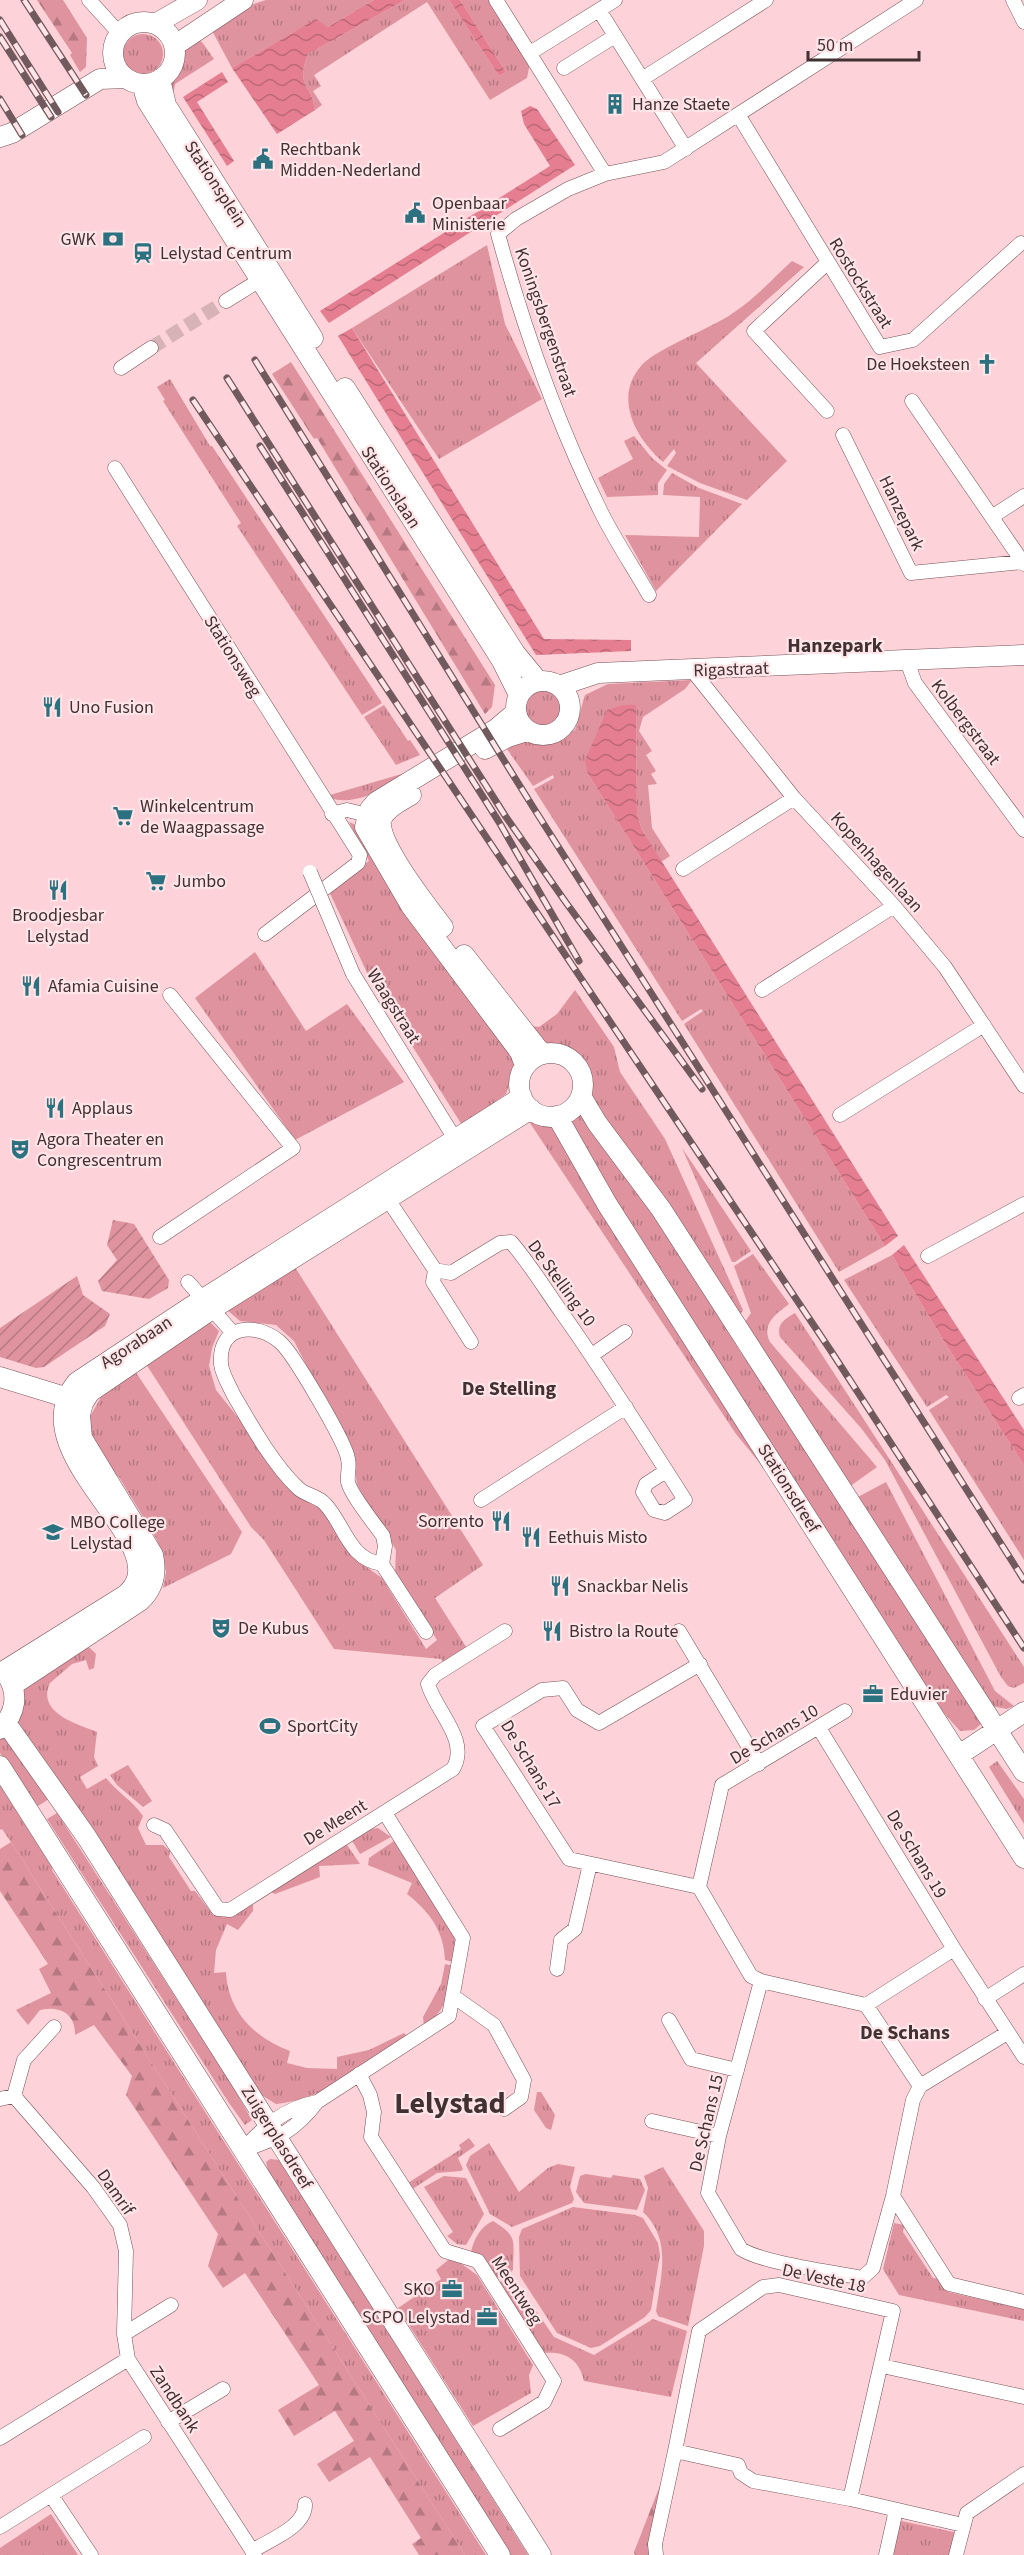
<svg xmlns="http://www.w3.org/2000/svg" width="1024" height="2555" font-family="'Source Sans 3',sans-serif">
	<defs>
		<pattern id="grass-tufts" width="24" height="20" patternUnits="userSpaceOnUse" patternTransform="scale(1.5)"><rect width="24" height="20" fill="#df939f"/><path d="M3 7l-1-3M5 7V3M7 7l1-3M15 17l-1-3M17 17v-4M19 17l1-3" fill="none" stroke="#b67982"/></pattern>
		<pattern id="forest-firs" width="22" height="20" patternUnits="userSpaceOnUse" patternTransform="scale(1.5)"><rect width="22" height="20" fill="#df939f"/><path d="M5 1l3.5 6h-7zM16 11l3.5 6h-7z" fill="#b67982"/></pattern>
		<pattern id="garden-furrows" width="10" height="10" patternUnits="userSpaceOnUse" patternTransform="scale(1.5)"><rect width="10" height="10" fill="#df939f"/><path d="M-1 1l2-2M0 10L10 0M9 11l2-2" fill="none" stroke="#b67982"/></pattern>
		<pattern id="water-waves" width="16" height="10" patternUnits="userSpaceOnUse" patternTransform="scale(1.5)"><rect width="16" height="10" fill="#e57e91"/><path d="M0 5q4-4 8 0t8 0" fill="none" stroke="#bb6877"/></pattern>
	</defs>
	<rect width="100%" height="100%" fill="#fdd2d8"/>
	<path fill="url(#grass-tufts)" d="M266,0H374L328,27L315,20L232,68L209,25L247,6Z
		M405,0H449L499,76L506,72L460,0H490L530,63L527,78L490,100L427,2L314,75L321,86L313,91L322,105L315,110C312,83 295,88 308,54Z
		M123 54a20 20 0 1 1 40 0a20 20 0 1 1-40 0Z
		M197,40L202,42L214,59L175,84L172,103C167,74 174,58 197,40Z
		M487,245L505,324L542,399L439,459L352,328Z
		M792,261L804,267L696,363L787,461L747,500L700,483L667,466L676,453L674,449L663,462C636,439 613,398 641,366C655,349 712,328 733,313C755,299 773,278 792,261Z
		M170,379L210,446H212L382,703L362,715L237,526L241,523L163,401L165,400L157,387Z
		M634,436L652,458L667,470L658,483V495L607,497L598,478L633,459L624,441Z
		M672,473L699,488L742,504L656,591L625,535L699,537L700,497L663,495L664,484Z
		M692,680L685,689L643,717L639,731L652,751L646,755L656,771L651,774L657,784L648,785L652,828L670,856L661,862L642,830L637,814L636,705L588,774L885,1246L839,1272L684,1024L703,1011L701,1009L682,1021L534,789L554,778L553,775L533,786L502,742L518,738L546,744L575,730L585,695L608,684Z
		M521 709a22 22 0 1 1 44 0a22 22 0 1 1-44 0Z
		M384,705L408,741L410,740L420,755L396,765L364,717Z
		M422,768C396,781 360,808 330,798V795Z
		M349,822L356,825L516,1062L506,1094L462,1125L370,979L328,889L369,861Z
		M255,952L306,1031L347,1004L404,1082L295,1140L195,998Z
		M575,990L614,1047L620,1072L665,1139L743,1310L740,1315L597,1110L582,1065L568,1053L545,1049L522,1025L539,1027L557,1014Z
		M578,1112L634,1180L741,1353L813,1452L982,1715L981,1724L974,1730L960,1731L943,1712L610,1201L567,1119Z
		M526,1117L551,1123L798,1510L736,1434Z
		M682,1148L751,1251L735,1262H732Z
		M753,1254L789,1304C776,1314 761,1324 770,1342L877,1467L849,1487L745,1322L751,1313L734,1266Z
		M892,1255L945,1343L1024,1465V1560L929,1410L949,1397L946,1395L927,1407L844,1280Z
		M293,1264L483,1565L435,1598L470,1653L447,1667L441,1659L334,1649L264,1540L251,1527L146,1364L209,1321L219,1331L212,1348L209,1366L216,1390L303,1499L325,1511L358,1561L382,1578L426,1649L437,1640L395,1573L396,1550L357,1485L354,1458L294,1341L276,1325L240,1321L226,1309Z
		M795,1313L1024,1667V1683L1014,1688L1008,1686L1001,1677L885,1460L861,1428L780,1337C776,1324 785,1319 795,1313Z
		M135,1371L242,1532L231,1554L163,1588L166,1572L157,1540L119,1477L101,1463L87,1422L101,1397Z
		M886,1482L995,1691L1014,1706L1007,1709L991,1706L856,1498Z
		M82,1646L90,1648L96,1654L94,1668L89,1670L86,1660L72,1664L50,1683C36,1713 77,1724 97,1732L94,1757L98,1766L80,1777L87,1789L106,1778C117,1792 133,1801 143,1816L138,1828L146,1845H163L170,1851L169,1857L191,1891H195L214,1916H229L251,1903L253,1905V1911L238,1930L227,1924L216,1950L214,1973L226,1972C228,2012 255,2038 290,2051L287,2063L307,2068L337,2069V2057L369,2050L404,2033L407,2036C368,2062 325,2100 276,2104L258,2093L16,1724L22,1692L30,1679Z
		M5,1735L49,1799L38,1806L0,1753V1738Z
		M997,1761L1024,1799V1824L989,1767Z
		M128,1765L152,1801L143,1807L117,1785L110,1775Z
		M0,1773L54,1859L52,1870L486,2555H465L11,1842L2,1829L0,1830Z
		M57,1813L230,2082L252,2120L245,2125L229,2103L47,1819Z
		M378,1828L391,1837L360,1854L351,1839L371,1829Z
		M394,1841L455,1938L453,1962L445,1960C444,1931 429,1911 407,1894L412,1883L368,1865L369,1858Z
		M345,1842L360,1864L319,1866L320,1877L275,1894L269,1891Z
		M445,1964L453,1966C447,1993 449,2009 424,2026L423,2017L441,1984Z
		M537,2092H541L555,2115L551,2130L546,2128L534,2110Z
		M469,2138L475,2146L458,2158L463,2169L461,2171L437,2173L411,2190L408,2183L461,2149L459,2145Z
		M489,2143L519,2192L548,2168L558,2164L575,2167L570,2187L574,2199L572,2203L512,2227L490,2214L466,2165L470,2156Z
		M270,2159L279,2160L282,2164L528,2555H511L268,2170L266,2162Z
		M663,2167L704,2231V2246L688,2326L658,2316L656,2311C661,2276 672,2239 643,2212L648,2188L644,2176Z
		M586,2174L611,2178L613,2175L640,2179L645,2190L637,2210L584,2203L576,2192L580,2176Z
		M444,2176L466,2178L484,2214L466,2245L457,2244L447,2236L453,2232L424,2187Z
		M573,2207L635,2215L643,2218L658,2243L660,2255L651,2310L645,2317L600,2346L591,2348L557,2333L520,2276L519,2237L522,2229Z
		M493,2221C519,2237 513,2241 513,2270L508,2275L496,2278L471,2252C474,2239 480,2227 493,2221Z
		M894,2223L904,2225L903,2232L933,2278L940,2279L948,2292L1024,2309V2321L899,2295L883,2269Z
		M452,2257L477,2275L533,2365L529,2375L531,2393L473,2426L398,2308L441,2279L436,2270Z
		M508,2279L515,2280L554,2337L594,2355L653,2319L687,2331L671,2397L584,2381C579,2358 564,2351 543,2353L498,2283Z
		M51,2514L78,2555H0V2548Z
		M892,2519L963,2534L957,2555H884Z"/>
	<path fill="url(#forest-firs)" d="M37,0H63L87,38L86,67L80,72L70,55L72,53Z
		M291,362L495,685L492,707L485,714L317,438L314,439L272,374Z
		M11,1842L465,2555H419L412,2544L421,2538L370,2457L329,2482L317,2464L354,2441L335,2411L294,2436L278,2410L319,2385L245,2273L223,2288L208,2266L218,2234L126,2095L132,2076L94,2025L75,2035C76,2014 60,2005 40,2010L28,2025L16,2010L51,1993L39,1969L48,1964L0,1891V1849Z
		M670,2460L652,2555H635L634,2552Z"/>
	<path fill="url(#garden-furrows)" d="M113,1220L134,1224L169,1280L168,1288L149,1299L102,1291L98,1281L117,1260L107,1245Z
		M77,1276L83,1295L110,1314L105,1326L44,1367L36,1368L0,1357V1328Z"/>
	<path fill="url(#water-waves)" d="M374,0H405L308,54C295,88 312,83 315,110L277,134L232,68L316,19L328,27Z
		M449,0H460L506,72L499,76Z
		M222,72L228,82L197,102L234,161L227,166L183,97Z
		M530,106L537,109L575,165L329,323L320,311L550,166L524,124L521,111Z
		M352,328L544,639L631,640V651L536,655L338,336Z
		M623,705H636L637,814L642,830L898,1236L885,1246L588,774L585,760L607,710Z
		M904,1245L1024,1430V1465L945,1343L892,1255Z"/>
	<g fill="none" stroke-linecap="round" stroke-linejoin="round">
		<path stroke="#d7b2b7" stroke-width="14" stroke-dasharray="14 7" stroke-linecap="butt" d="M151,348L226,301"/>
		<g stroke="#765257" stroke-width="15">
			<path id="street" d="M89,0L120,34
				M496,0L605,174
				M1013,0L1024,22
				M599,10L686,149
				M530,53L615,0
				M564,68L615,36
				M642,79L766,0
				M739,116L880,347L913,340L1021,243
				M226,301L268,275
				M121,368L151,348
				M912,401L1024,564
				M827,411L754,331L827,263
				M843,435L911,573L1022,562
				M115,468L360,855L358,863L265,934
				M993,516L1024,496
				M649,595C633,567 615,540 601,512C557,423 524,329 498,234L516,219L568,189L605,174L664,162L916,0
				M907,661L915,683L1024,830
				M692,670L794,798L894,906L945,967L1024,1086
				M332,814L347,810L376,817
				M683,869L794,798
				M353,974L460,1147
				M762,990L894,906
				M840,1115L984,1025
				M383,1192L435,1270L433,1282L471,1342
				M160,1237L293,1148L170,995
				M928,1256L1024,1204
				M435,1270L451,1273L500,1243L511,1242C530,1264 545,1289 562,1313C605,1374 645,1437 685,1500L665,1513L654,1510L643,1492L646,1484L666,1471
				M188,1282L233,1333
				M592,1355L625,1332
				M1019,1398L1024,1395
				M481,1500L626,1407
				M382,1564L385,1546L383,1536C374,1523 351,1495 348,1482C347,1475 350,1467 348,1459C346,1443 293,1353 280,1342C255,1321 218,1325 221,1364C222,1374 229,1385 233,1394C251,1425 272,1463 298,1488C305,1495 318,1496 325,1504C345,1525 348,1559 382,1564L426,1632
				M679,1631L759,1764
				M845,1711L722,1785L699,1887L751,1976L761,1981L866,2005L920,2086
				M819,1728L954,1949L1024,2057
				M154,1825L165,1830L218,1909L230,1910L453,1769C470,1740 436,1712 428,1684L435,1675L505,1631
				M699,1887L569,1859L483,1726L542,1690L563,1688L577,1710L599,1723L700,1664
				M557,1969L561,1940L575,1929L590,1864
				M761,1981L719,2136L708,2193L741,2249C762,2263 834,2272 862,2278L873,2268L893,2196L913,2100L920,2086L1007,2033
				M453,1996L494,2025L524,2080L521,2097L504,2109
				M985,1999L1024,1974
				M866,2005L954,1949
				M669,2020L691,2059L737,2070
				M359,2074L370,2095L374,2112L371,2137L445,2251L478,2261L554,2381L544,2402L500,2429
				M14,2096L24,2060L54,2027
				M0,2099L14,2096L93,2187L120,2225L126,2251L124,2334L128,2359
				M652,2121L719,2136
				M244,2148C266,2125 285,2108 317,2102
				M243,2150C277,2139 295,2131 317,2102L449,2016L463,1938L385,1813
				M893,2196L949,2284L1024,2302
				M124,2334L171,2305
				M882,2366L1024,2397
				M168,2422L223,2389
				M0,2438L128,2359L255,2555
				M51,2495L144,2437
				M850,2499L893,2311L779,2285L763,2287L699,2331L675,2451L738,2465L741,2473L753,2481L850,2499L963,2525
				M0,2527L51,2495L91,2555
				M252,2551C269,2540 306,2527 305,2504
				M656,2555L655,2544L675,2451
				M886,2555L896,2510
				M956,2555L967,2513L1024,2474"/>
		</g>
		<g stroke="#765257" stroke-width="21">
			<path id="secondary" d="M113 53a31 31 0 1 1 62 0a31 31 0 1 1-62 0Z
				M155,24L197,0
				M174,46L243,0
				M160,79L166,105L313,338
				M142,84L147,101L502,661L519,695
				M0,137L12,133L100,79L126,78
				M345,388L515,653L538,681
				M516 708a27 27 0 1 1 54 0a27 27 0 1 1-54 0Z
				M559,686L598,673L1024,655
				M516,712L496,729L376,802L370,809L365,827L411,906L520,1052L525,1066
				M485,749L508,737L527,731
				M411,795C401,801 387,807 382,818C372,837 430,910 443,927
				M464,955L542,1054
				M519 1085a32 32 0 1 1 64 0a32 32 0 1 1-64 0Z
				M581,1096L597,1123L661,1209L1024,1772
				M557,1116L607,1204L1024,1858
				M0,1377L78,1401
				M4,1671L124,1596C187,1548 16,1456 77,1382L189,1308L522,1097
				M13,1685L140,1601C154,1588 157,1573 153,1555L82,1438L80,1415L83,1403L90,1392L212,1309L531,1109
				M6,1723L86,1836L541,2555
				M0,1729C16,1714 19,1694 7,1675
				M959,1755L1024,1712
				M0,1766L500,2555"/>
		</g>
		<use href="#street" stroke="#fff" stroke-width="14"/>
		<use href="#secondary" stroke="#fff" stroke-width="20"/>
		<g stroke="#715a5d" stroke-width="7">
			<path id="rail" d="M24,0L86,95
				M0,20L58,112
				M0,37L51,117
				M0,99L22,135
				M255,360L533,807L1024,1580
				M227,378L506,817L567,904L702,1089
				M193,400L831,1351L1024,1648
				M260,446L499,822L579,961"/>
		</g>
		<use href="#rail" stroke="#ffe4e8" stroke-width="4.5" stroke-dasharray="14" stroke-linecap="butt"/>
		<g stroke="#765257" stroke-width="15" stroke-linecap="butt">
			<path id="street-bridge" d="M310,872L353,974"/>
		</g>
		<use href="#street-bridge" stroke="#fff" stroke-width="14"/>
	</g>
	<defs>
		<g id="building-bare" transform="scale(1.62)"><path d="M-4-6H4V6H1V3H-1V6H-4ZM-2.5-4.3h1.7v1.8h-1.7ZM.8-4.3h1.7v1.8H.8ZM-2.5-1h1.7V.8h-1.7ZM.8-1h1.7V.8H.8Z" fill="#2c7180" stroke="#ffe4e8" stroke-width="2.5" paint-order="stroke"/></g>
		<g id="civic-bare" transform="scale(1.62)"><path d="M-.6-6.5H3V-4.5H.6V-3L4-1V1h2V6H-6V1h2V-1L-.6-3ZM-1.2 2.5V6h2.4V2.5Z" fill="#2c7180" stroke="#ffe4e8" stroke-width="2.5" paint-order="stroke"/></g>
		<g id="bank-bare" transform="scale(1.62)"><path d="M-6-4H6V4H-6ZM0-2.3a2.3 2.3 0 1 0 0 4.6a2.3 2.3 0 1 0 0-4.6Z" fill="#2c7180" stroke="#ffe4e8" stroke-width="2.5" paint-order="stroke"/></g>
		<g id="station-bare" transform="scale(1.62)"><path d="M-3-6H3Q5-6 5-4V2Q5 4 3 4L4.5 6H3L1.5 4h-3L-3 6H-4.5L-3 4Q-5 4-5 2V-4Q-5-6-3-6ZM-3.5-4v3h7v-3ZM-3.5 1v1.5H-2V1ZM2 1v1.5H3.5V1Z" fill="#2c7180" stroke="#ffe4e8" stroke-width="2.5" paint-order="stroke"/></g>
		<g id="church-bare" transform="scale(1.62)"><path d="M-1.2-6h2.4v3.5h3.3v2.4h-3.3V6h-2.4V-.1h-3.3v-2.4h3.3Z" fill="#2c7180" stroke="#ffe4e8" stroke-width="2.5" paint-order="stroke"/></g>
		<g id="restaurant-bare" transform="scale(1.62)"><path d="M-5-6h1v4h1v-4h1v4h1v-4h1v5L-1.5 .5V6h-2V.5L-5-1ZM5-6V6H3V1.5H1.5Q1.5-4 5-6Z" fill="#2c7180" stroke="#ffe4e8" stroke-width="2.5" paint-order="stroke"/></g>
		<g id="supermarket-bare" transform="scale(1.62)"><path d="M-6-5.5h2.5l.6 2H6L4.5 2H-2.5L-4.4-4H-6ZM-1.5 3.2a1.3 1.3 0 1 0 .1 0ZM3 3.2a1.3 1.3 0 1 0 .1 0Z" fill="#2c7180" stroke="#ffe4e8" stroke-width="2.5" paint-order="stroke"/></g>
		<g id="theatre-bare" transform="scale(1.62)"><path d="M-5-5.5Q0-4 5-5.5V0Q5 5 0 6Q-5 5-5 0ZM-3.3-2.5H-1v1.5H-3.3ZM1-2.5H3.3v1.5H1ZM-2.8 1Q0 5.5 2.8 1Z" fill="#2c7180" stroke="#ffe4e8" stroke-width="2.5" paint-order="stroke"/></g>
		<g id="university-bare" transform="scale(1.62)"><path d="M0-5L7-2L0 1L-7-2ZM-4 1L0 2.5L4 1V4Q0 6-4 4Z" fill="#2c7180" stroke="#ffe4e8" stroke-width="2.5" paint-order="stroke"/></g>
		<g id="office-bare" transform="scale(1.62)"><path d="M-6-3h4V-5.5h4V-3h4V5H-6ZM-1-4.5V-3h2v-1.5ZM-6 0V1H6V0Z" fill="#2c7180" stroke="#ffe4e8" stroke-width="2.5" paint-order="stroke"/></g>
		<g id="stadium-bare" transform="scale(1.62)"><path d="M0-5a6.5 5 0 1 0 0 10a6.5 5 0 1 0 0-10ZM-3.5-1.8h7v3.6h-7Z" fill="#2c7180" stroke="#ffe4e8" stroke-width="2.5" paint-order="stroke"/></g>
	</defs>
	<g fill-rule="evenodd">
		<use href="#building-bare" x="615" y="104"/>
		<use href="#civic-bare" x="263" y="159"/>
		<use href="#civic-bare" x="415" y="213"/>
		<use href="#bank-bare" x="113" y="239"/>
		<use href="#station-bare" x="143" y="253"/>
		<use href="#church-bare" x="987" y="364"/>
		<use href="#restaurant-bare" x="52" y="707"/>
		<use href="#supermarket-bare" x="123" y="816"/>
		<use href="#supermarket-bare" x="156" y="881"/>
		<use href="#restaurant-bare" x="58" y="890"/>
		<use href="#restaurant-bare" x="31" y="986"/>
		<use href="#restaurant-bare" x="55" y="1108"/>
		<use href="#theatre-bare" x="20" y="1149"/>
		<use href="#restaurant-bare" x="501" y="1521"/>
		<use href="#university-bare" x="53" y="1532"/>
		<use href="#restaurant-bare" x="531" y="1537"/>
		<use href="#restaurant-bare" x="560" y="1586"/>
		<use href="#theatre-bare" x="221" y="1628"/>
		<use href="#restaurant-bare" x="552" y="1631"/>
		<use href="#office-bare" x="873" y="1694"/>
		<use href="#stadium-bare" x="270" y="1726"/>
		<use href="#office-bare" x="452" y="2289"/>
		<use href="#office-bare" x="487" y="2317"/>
	</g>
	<g text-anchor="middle" stroke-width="4.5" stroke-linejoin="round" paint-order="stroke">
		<g font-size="18" fill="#413133" stroke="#ffe4e8" text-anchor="start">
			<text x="632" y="110">Hanze Staete</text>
			<text x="280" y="155">Rechtbank<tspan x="280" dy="21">Midden-Nederland</tspan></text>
			<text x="432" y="209">Openbaar<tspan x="432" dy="21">Ministerie</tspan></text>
			<text x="96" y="245" text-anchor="end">GWK</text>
			<text x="160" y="259">Lelystad Centrum</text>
			<text x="970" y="370" text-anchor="end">De Hoeksteen</text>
			<text x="69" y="713">Uno Fusion</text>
			<text x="140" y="812">Winkelcentrum<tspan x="140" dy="21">de Waagpassage</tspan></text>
			<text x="173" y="887">Jumbo</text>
			<text x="58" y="921" text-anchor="middle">Broodjesbar<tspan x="58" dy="21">Lelystad</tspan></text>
			<text x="48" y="992">Afamia Cuisine</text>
			<text x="72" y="1114">Applaus</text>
			<text x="37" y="1145">Agora Theater en<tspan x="37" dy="21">Congrescentrum</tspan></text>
			<text x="484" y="1527" text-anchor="end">Sorrento</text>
			<text x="70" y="1528">MBO College<tspan x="70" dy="21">Lelystad</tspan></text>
			<text x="548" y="1543">Eethuis Misto</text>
			<text x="577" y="1592">Snackbar Nelis</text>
			<text x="238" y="1634">De Kubus</text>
			<text x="569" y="1637">Bistro la Route</text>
			<text x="890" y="1700">Eduvier</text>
			<text x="287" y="1732">SportCity</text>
			<text x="435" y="2295" text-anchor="end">SKO</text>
			<text x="470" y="2323" text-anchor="end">SCPO Lelystad</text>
		</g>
		<g font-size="18" fill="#413133" stroke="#ffe4e8">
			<text transform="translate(216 184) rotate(57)" y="6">Stationsplein</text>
			<text transform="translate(861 283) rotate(58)" y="6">Rostockstraat</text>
			<text transform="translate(546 322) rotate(71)" y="6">Koningsbergenstraat</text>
			<text transform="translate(391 487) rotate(57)" y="6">Stationslaan</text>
			<text transform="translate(902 513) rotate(64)" y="6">Hanzepark</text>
			<text transform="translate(233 656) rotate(58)" y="6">Stationsweg</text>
			<text transform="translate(731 669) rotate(-2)" y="6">Rigastraat</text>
			<text transform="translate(966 722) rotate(53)" y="6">Kolbergstraat</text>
			<text transform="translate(877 862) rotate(48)" y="6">Kopenhagenlaan</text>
			<text transform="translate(394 1006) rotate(58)" y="6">Waagstraat</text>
			<text transform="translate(562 1283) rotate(54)" y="6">De Stelling 10</text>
			<text transform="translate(136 1342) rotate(-33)" y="6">Agorabaan</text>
			<text transform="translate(789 1488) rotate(58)" y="6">Stationsdreef</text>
			<text transform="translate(774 1734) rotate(-31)" y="6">De Schans 10</text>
			<text transform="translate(531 1764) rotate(59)" y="6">De Schans 17</text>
			<text transform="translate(335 1822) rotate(-32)" y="6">De Meent</text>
			<text transform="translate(917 1854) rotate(59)" y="6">De Schans 19</text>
			<text transform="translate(706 2123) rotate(-77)" y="6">De Schans 15</text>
			<text transform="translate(277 2137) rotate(58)" y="6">Zuigerplasdreef</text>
			<text transform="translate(116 2192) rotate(55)" y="6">Damrif</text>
			<text transform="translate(824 2278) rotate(12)" y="6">De Veste 18</text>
			<text transform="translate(517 2290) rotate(57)" y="6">Meentweg</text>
			<text transform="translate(175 2399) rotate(57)" y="6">Zandbank</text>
		</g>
		<g font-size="20" font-weight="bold" fill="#413133" stroke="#ffe4e8">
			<text x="835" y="652">Hanzepark</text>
			<text x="509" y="1395">De Stelling</text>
			<text x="905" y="2039">De Schans</text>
		</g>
		<g font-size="30" font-weight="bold" fill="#413133" stroke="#ffe4e8">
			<text x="450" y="2113">Lelystad</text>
		</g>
	</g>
	<path d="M808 51v9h111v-9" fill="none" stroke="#413133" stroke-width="3"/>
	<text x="817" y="51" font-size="18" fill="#413133" stroke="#ffe4e8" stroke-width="4.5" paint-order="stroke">50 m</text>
</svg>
